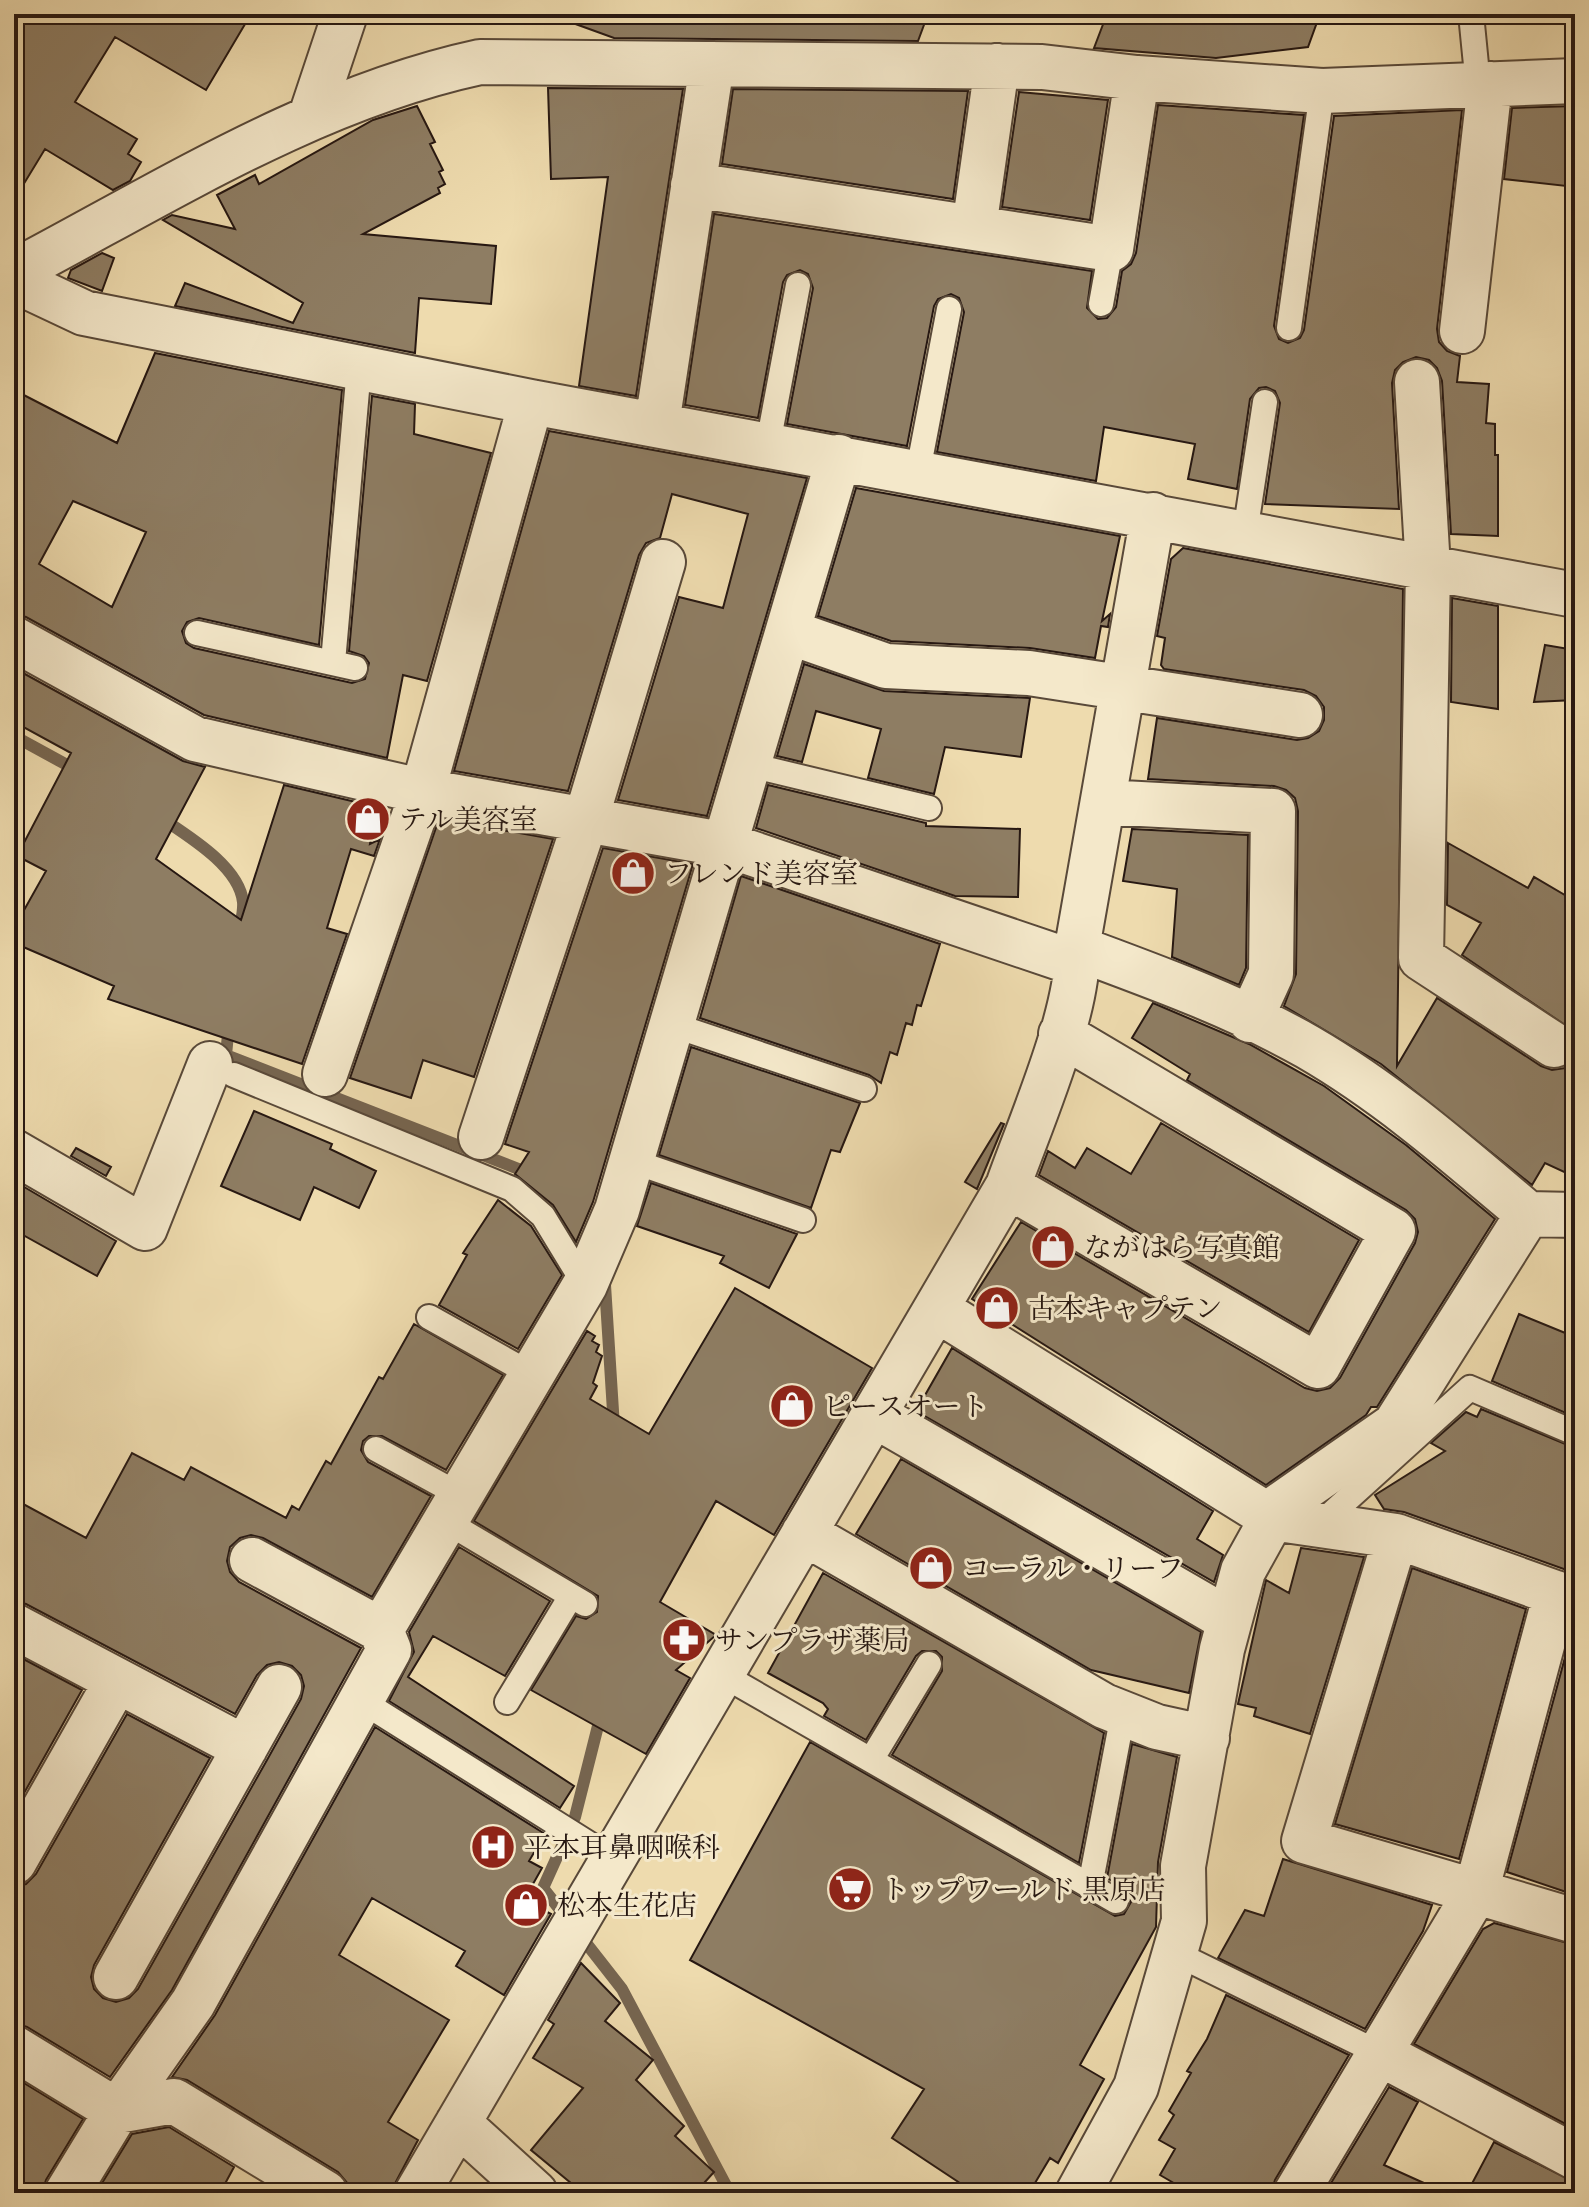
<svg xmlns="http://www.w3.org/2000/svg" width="1589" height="2207" font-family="'IM FELL English','Noto Serif JP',serif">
	<rect width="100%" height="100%" fill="#eedbae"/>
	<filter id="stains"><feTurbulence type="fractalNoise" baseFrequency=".0025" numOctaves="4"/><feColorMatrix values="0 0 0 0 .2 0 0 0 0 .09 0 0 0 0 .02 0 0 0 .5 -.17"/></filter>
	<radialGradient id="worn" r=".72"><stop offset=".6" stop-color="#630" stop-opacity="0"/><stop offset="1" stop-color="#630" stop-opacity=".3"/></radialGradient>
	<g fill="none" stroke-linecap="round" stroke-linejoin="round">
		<path stroke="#766550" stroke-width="12" d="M14,736L78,771
			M160,817C188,836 239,866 243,902C244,912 240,924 239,934
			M229,1024L226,1055L534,1175
			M601,1279L605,1285L614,1427
			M601,1714L575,1817L543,1888L622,1989L730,2193"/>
	</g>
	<path fill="#8e7d63" stroke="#271812" stroke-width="2" fill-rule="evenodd" d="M14,14H251L206,90L115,37L75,102L137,139L128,154L141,162L130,181L113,190L45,149L14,200Z
		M560,14H928L918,41L614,38L559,18Z
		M1107,14H1320L1308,47L1216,58L1094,48Z
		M548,88L683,89L636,396L579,386L608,177L551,179Z
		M733,89L968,91L953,199L722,164Z
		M1019,92L1108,100L1090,220L1002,207Z
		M1158,105L1304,115L1274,326L1279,339L1288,343L1300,338L1304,330L1334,116L1462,110L1437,329L1439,342L1447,351L1460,356L1457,382L1489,384L1486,423L1495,424V455H1498V536L1451,534L1442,381L1437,368L1429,360L1416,357L1403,362L1395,370L1392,383L1399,509L1265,504L1280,403L1275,391L1266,387L1259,388L1250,399L1237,489L1188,479L1195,444L1104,427L1096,481L937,452L964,312L959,298L951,294L938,299L934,306L907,446L787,424L813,288L808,274L800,270L787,275L783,282L758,418L685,405L714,214L1092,271L1087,308L1098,319L1107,318L1116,307L1122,271L1131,264L1136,253Z
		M417,106L435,142L430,144L443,170L439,172L445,184L438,188L440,193L363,234L496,246L491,304L419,298L415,353L175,306L185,283L293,323L303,303L163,220L172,215L235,229L217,195L255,175L259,184L373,120Z
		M1575,106V187L1504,179L1512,108Z
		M102,253L114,258L102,291L68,278L71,270Z
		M155,353L342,390L319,645L199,618L187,622L182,631L186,643L194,648L352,683L365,679L369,663L364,656L349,651L372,396L415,404L414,434L491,453L427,681L403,675L387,758L204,715L26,617L14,614V390L117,443ZM73,501L146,532L112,607L39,564Z
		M549,431L807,478L707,816L618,800L679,597L723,608L748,514L672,494L660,538L646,543L639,555L568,791L454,771Z
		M856,488L1120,536L1102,621L1110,614L1108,627L1101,626L1095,658L1030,648L891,641L818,616Z
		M1183,548L1403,589L1397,1066L1437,998L1541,1066L1552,1070L1565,1068L1575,1058V1177L1545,1163L1532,1185L1381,1064L1284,1006L1296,974L1298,811L1295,798L1286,790L1274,786L1148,779L1157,718L1297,740L1308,738L1319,731L1324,720V707L1316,696L1304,690L1164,669L1161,665L1165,638L1157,636L1171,559Z
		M1452,598L1498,606V709L1451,702Z
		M1545,645L1575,650V700L1534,702Z
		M804,664L884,691L1030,698L1021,757L945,747L934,794L868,778L881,729L816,711L802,762L777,756Z
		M14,668L183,761L205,767L156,859L241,920L284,785L377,807L370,844L380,839L374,856L351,849L327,928L347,934L302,1064L108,999L114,986L14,943V928L46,871L17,856L71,753L14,722Z
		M768,785L926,823V826L1020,829L1018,897L955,896L756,828Z
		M439,819L553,839L474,1077L423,1060L411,1098L350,1078Z
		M1132,829L1248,835L1246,968L1239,985L1172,957L1177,889L1123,881Z
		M1448,843L1528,888L1534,877L1575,901V1032L1462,955L1481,923L1447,905Z
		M603,848L693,864L593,1202L576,1242L553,1205L515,1174L529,1152L505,1144Z
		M741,876L940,944L921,1006L917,1005L912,1025L906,1023L897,1055L890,1052L881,1083L869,1075L700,1018Z
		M1153,1003L1249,1044L1324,1086L1406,1145L1495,1219L1377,1407H1371L1366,1415L1266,1485L972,1299L1021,1222L1305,1388L1317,1391L1330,1388L1340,1378L1415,1243L1418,1232L1415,1219L1406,1210L1187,1080L1190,1074L1132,1038Z
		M691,1047L860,1103L840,1152L831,1150L811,1208L659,1155Z
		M254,1111L332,1144L330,1149L376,1171L359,1208L314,1187L300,1220L221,1186Z
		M1001,1123L1004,1124L977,1189L965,1182Z
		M1161,1123L1359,1240L1309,1332L1039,1175L1048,1151L1075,1168L1087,1148L1131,1174Z
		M76,1148L111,1167L106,1176L71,1156Z
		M14,1181L116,1241L97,1276L14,1230Z
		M651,1183L797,1234L769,1288L720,1263L724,1256L637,1226Z
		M498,1200L531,1226L562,1275L518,1349L439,1305L467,1255L463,1253Z
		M735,1288L872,1368L774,1535L716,1501L660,1602L716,1635L676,1670L690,1678L646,1754L531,1690L576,1616L586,1619L597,1612L598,1596L474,1521L587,1331L595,1336L592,1341L599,1345L596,1352L602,1356L593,1383L597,1386L590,1399L649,1434Z
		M1519,1314L1575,1337V1417L1492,1381Z
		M414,1324L503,1375L446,1470L382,1436H369L363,1441L361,1450L368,1462L431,1496L372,1597L263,1538L251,1535L240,1538L230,1547L227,1561L230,1572L239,1582L361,1648L172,1990L110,2077L27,2027L14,2023V1887L26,1884L36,1874L127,1714L210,1758L94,1965L91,1977L94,1989L103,1998L116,2002L129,1998L138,1989L267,1760L301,1699L304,1686L301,1675L292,1666L279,1662L267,1665L257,1675L235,1714L26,1604L14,1601V1499L86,1538L132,1453L184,1480L191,1467L286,1518L292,1506L299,1510L326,1461L331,1464L379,1377L383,1379Z
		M952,1348L1213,1511L1197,1539L1223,1555L1214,1582L916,1411Z
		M1481,1409L1575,1448V1573L1404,1512L1384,1509L1375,1495L1445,1451L1431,1443L1466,1412L1477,1417Z
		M901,1459L1201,1632L1189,1693L1091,1670L856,1534Z
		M459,1547L550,1601L505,1676L433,1636L408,1677L574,1786L560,1808L389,1701L414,1652L409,1632Z
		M1301,1548L1364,1557L1310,1734L1254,1716L1256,1708L1238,1704L1266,1580L1289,1593Z
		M1412,1568L1526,1609L1459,1859L1335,1824Z
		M823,1573L1104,1733L1079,1863L892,1755L942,1671V1657L936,1651H922L916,1656L866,1740L824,1716L828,1709L823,1703L768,1673Z
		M1574,1624L1575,1814L1568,1840L1575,1842V1895L1507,1872Z
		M14,1654L82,1690L14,1811Z
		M375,1727L545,1834L529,1861L542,1868L524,1900L551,1914L504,1995L456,1966L465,1951L372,1898L339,1955L449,2020L388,2122L418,2140L390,2193H363L348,2184L338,2172L187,2080L172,2077L215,2015Z
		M810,1742L1115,1916L1124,1914L1131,1902L1124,1888L1107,1878L1132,1744L1177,1757L1158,1862L1156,1927L1080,2065L1104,2079L1058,2163L1050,2158L1029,2193H975L892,2138L924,2089L690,1960Z
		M1283,1859L1432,1905L1423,1931L1365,2029L1218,1958L1245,1910L1264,1916Z
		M1494,1923L1575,1945V2129L1414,2044L1483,1929Z
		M581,1963L620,2003L605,2021L653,2060L636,2080L684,2126L675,2136L714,2172L695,2193H583L531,2150L583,2088L533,2058L554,2024L548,2020Z
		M1226,1995L1349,2055L1275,2180L1271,2193H1191L1160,2175L1175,2149L1159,2140L1174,2115L1169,2111L1191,2073L1187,2071L1207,2039Z
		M14,2077L83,2119L46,2180L42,2193H14Z
		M1389,2087L1418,2102L1384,2165L1446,2193H1325Z
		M169,2127L234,2167L220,2193H96L132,2134Z
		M1494,2142L1575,2182V2193H1467Z"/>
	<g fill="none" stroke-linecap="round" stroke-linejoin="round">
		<g stroke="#594939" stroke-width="28">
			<path id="service" d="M1471,14L1478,85
				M1101,304L1111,249
				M1289,328L1322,91
				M768,444L798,285
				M918,471L949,309
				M1245,533L1265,402
				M197,633L355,668
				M333,662L359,368
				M750,765L929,808
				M673,1025L864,1089
				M234,1075L512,1189L543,1216L585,1285
				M632,1161L803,1220
				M429,1317L531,1374
				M376,1449L460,1495
				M445,1521L585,1604
				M1319,1525L1470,1388L1575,1433
				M721,1674L1116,1901
				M360,1700L613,1859
				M507,1702L571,1596
				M871,1760L929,1664
				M1090,1886L1123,1714
				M1175,1953L1377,2052"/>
		</g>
		<g stroke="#594939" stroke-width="48">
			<path id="minor" d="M311,116L345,14
				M693,185L1111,249L1137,78
				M974,228L997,66
				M14,272C164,193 313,98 480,62L1042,67L1137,78L1322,91L1575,81
				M14,280L84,313L531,402L1575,595
				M1462,331L1490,84
				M1417,382L1428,568L1421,958L1554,1045
				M657,424L712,64
				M789,632L886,666L1029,673L1300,715
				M14,639L195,739L412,789L727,845L1078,964
				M1103,802L1273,811L1271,974L1250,1020
				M1077,948C1155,977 1236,1006 1308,1047C1389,1094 1457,1154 1528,1214L1395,1425L1279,1506L1243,1571L1222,1649L1183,1866L1184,1921L1136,2087L1078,2193
				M325,1074L423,790L531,402
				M481,1137L586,819L663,562
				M14,1152L145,1228L210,1064
				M1008,1186L1318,1366L1393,1231L1061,1034
				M1528,1214L1575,1215
				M936,1309L1272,1518L1396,1536L1575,1600
				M874,1415L1229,1620
				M804,1533L1104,1706L1157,1727L1207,1738
				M1396,1536L1304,1841L1575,1921
				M252,1560L381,1630L585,1285L617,1210L839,457
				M14,1626L245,1748
				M14,1862L116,1682
				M116,1977L279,1687
				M14,2048L117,2111L174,2101L325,2193
				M1377,2052L1575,2157
				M458,2123L535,2193
				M67,2193L117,2111L193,2003L389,1650L381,1630
				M417,2193L1008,1186C1030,1124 1080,1010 1077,948L1153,515
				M1296,2193L1476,1892L1556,1593"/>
		</g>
		<use href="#service" stroke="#f4e8ca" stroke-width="24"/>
		<use href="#minor" stroke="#f4e8ca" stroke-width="44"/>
	</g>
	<defs>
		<g id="shop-disc" transform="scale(2.3)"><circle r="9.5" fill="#8f2418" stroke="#f4e8ca"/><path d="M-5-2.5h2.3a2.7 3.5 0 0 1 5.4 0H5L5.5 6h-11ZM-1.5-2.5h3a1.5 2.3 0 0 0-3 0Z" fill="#fff"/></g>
		<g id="pharmacy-disc" transform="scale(2.3)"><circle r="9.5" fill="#8f2418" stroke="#f4e8ca"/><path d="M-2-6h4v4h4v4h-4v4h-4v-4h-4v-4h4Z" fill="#fff"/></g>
		<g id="hospital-disc" transform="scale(2.3)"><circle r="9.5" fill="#8f2418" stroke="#f4e8ca"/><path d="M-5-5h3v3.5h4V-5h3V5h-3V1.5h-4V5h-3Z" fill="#fff"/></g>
		<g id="supermarket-disc" transform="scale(2.3)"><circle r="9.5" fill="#8f2418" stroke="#f4e8ca"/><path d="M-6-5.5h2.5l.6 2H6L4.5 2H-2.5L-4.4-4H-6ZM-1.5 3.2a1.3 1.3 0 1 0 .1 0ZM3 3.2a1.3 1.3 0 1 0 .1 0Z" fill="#fff"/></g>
	</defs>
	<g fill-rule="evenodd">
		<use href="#shop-disc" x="368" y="819"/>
		<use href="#shop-disc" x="633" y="873"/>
		<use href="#shop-disc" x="1053" y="1247"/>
		<use href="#shop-disc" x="997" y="1308"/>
		<use href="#shop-disc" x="792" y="1406"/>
		<use href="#shop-disc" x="931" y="1568"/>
		<use href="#pharmacy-disc" x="684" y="1640"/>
		<use href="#hospital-disc" x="493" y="1847"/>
		<use href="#supermarket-disc" x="850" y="1889"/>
		<use href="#shop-disc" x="526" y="1905"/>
	</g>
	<g text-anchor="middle" stroke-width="6" stroke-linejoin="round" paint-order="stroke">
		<g font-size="28" fill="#271812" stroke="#f4e8ca" text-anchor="start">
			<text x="399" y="829">テル美容室</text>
			<text x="664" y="883">フレンド美容室</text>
			<text x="1084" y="1257">ながはら写真館</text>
			<text x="1028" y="1318">古本キャプテン</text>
			<text x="823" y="1416">ピースオート</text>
			<text x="962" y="1578">コーラル・リーフ</text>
			<text x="715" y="1650">サンプラザ薬局</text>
			<text x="524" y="1857">平本耳鼻咽喉科</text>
			<text x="881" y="1899">トップワールド 黒原店</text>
			<text x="557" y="1915">松本生花店</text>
		</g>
	</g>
	<rect width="1589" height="2207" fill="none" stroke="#eedbae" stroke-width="48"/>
	<rect x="16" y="16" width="1557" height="2175" fill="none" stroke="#271812" stroke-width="4"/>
	<rect x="24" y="24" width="1541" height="2159" fill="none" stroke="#271812" stroke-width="2"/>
	<rect width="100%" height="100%" filter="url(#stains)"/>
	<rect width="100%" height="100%" fill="url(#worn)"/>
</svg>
